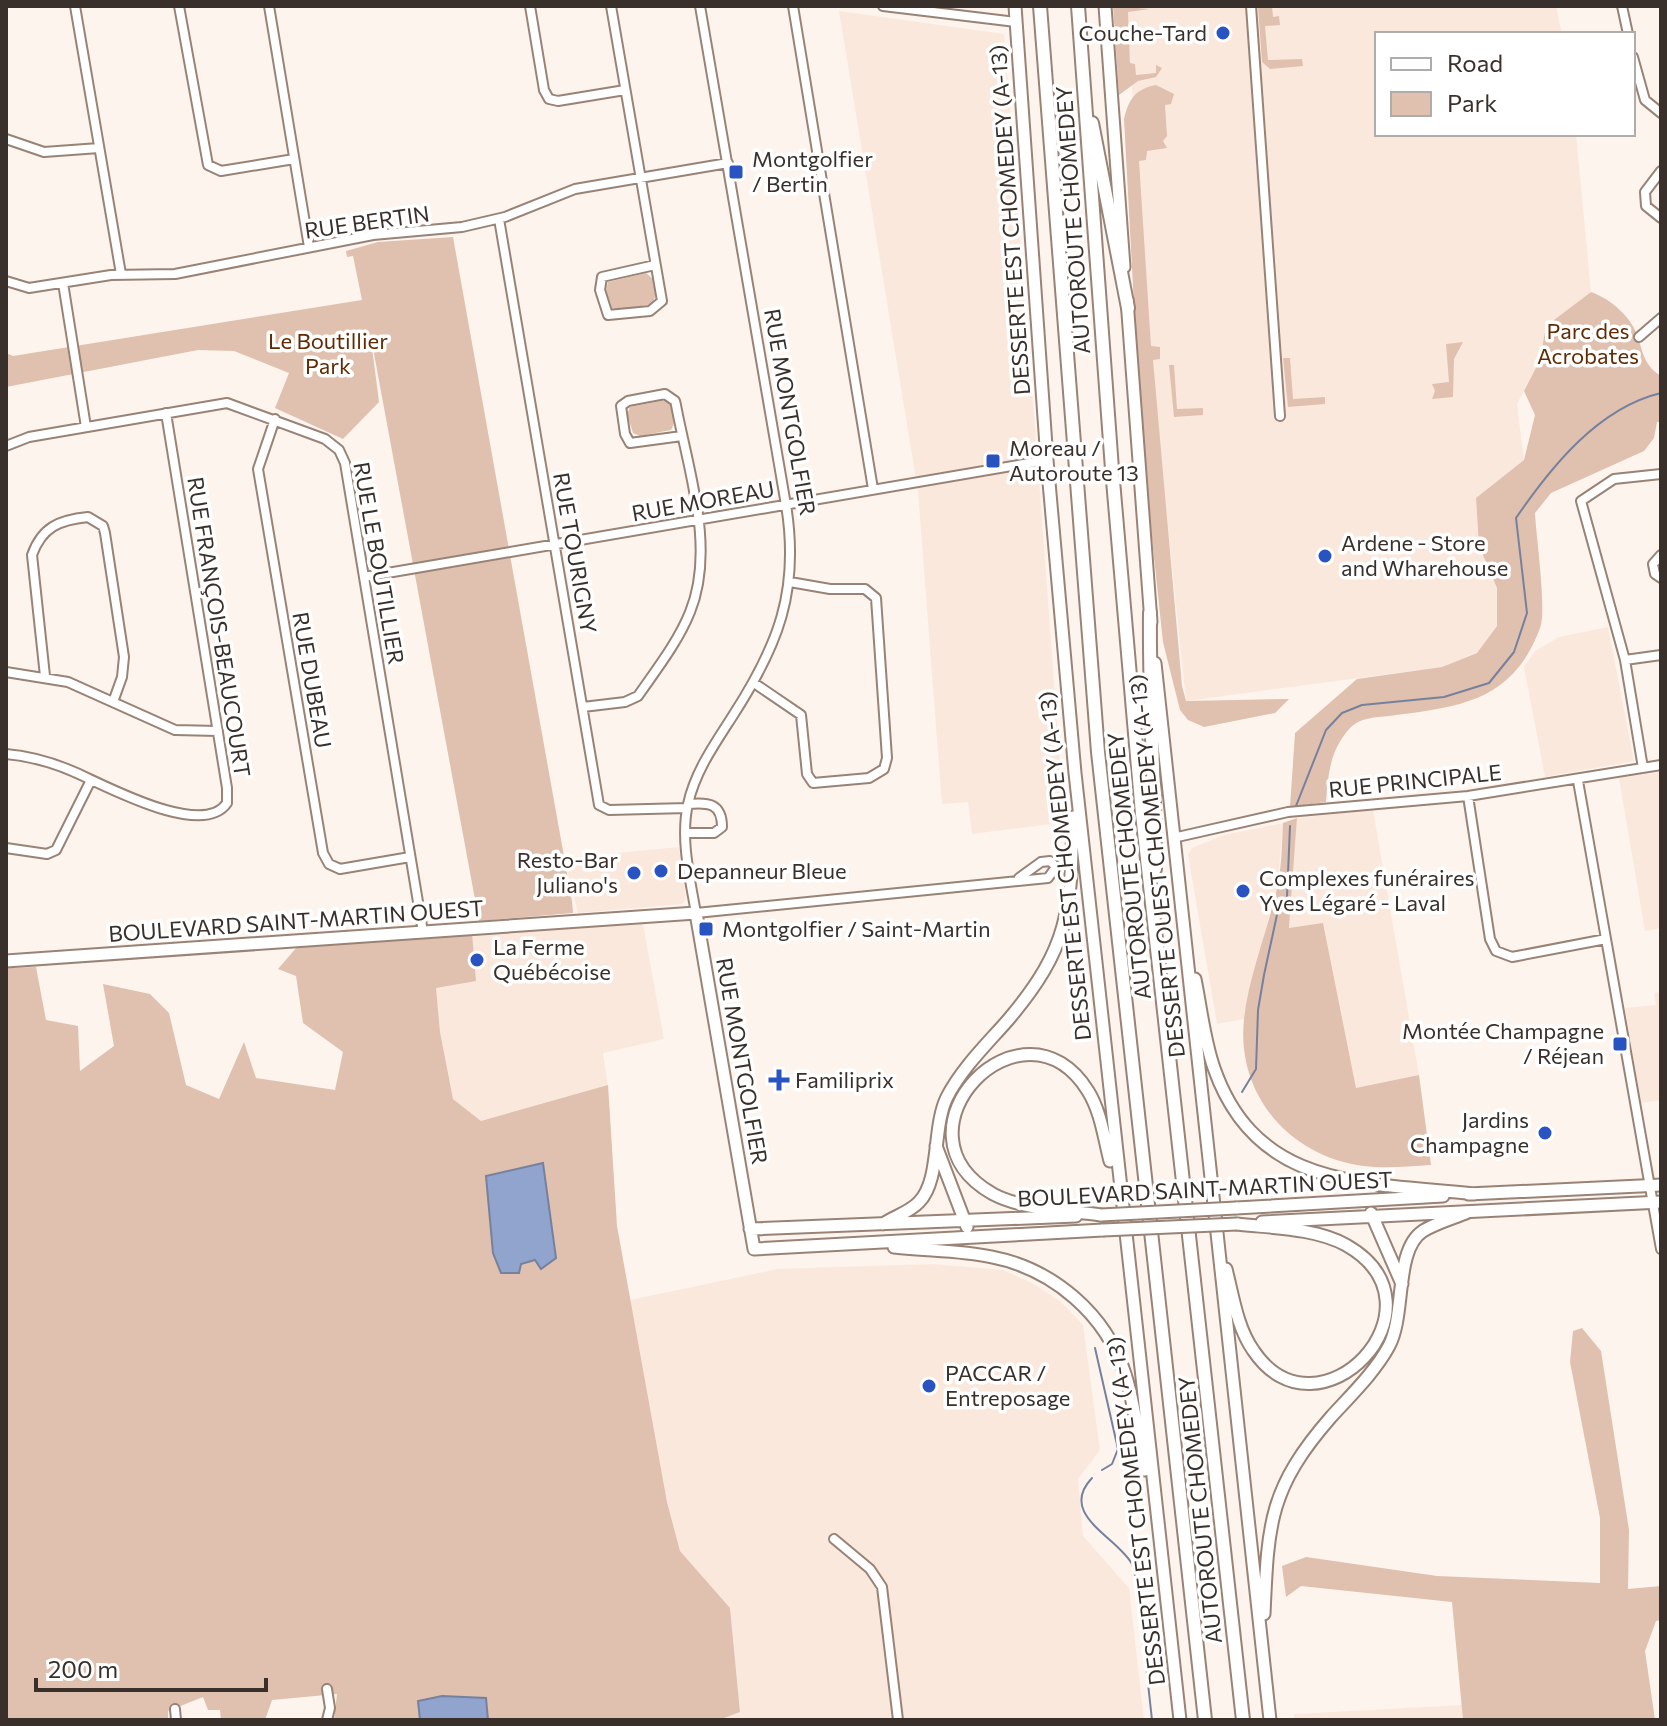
<svg xmlns="http://www.w3.org/2000/svg" width="1667" height="1726" font-family="Commissioner,sans-serif">
	<rect width="100%" height="100%" fill="#fdf4ee"/>
	<path fill="#fbe8dd" d="M1126,6H1556L1562,34H1377V134H1576L1591,292L1546,326L1540,360L1517,404L1524,461L1476,498L1479,546L1497,588V626L1478,652L1442,667L1186,701L1158,430L1153,360L1160,347H1151Z
		M839,11L1004,34L1036,441L1029,452L1032,471L1039,479L1063,805L1060,823L972,834L968,802L942,804L918,491Z
		M1608,627L1634,761L1545,777L1524,667L1535,651L1559,637Z
		M1661,772V928L1645,931L1619,778Z
		M1373,810L1419,1075L1356,1089L1323,924L1289,929L1297,818Z
		M1283,823L1278,881L1244,1019L1217,1024L1188,855L1192,848L1224,835Z
		M679,847L686,899L682,904L578,913L564,858Z
		M643,924L664,1039L603,1053L608,1087L481,1121L453,1099L440,1032L431,937Z
		M1661,992V1100L1641,1103L1625,1008L1656,1005L1654,993Z
		M931,1264L1003,1270L1034,1284L1061,1302L1083,1325L1100,1450L1078,1479L1083,1536L1129,1588L1144,1720H719L740,1712L730,1609L680,1551L667,1502L630,1300L778,1269Z
		M1462,1705L1463,1720H1294V1714Z"/>
	<path fill="#e0c0ae" d="M1113,6L1150,9L1128,12L1130,63L1135,64L1136,75L1156,73V65L1162,68L1156,77L1138,81L1119,95Z
		M1258,6H1272L1273,17L1279,16L1280,25L1265,26L1268,60L1302,59L1303,66L1270,69L1262,62Z
		M1156,85L1174,94L1171,104L1165,105L1167,136L1163,141L1167,148L1147,151L1146,160L1139,161L1151,346L1160,347V359L1153,360L1182,686L1186,701L1289,699L1275,713L1204,727L1188,720L1180,710L1163,642L1141,434L1124,119C1129,99 1135,89 1156,85Z
		M453,237L572,901L573,913L479,921L370,332L379,402L343,439L275,408L289,373L234,351L198,350L6,387V353L13,356L362,300L353,256L347,257L346,251L378,242Z
		M646,273L653,279L656,295L652,304L618,310L612,308L606,291L608,282Z
		M1591,292C1611,299 1633,318 1639,340C1643,356 1647,368 1661,376V422H1657L1654,438L1644,451L1551,493L1535,513C1536,536 1547,611 1540,628C1513,702 1459,707 1389,716C1376,717 1359,718 1350,728C1330,750 1328,774 1326,802L1290,807L1295,733L1357,679L1442,667L1477,653L1497,626V588L1479,546L1476,498L1524,460L1535,415L1524,391L1540,360L1546,326Z
		M1463,342L1454,359L1453,397L1432,399L1435,391L1432,384L1449,382L1446,344Z
		M1283,358H1290L1293,399L1325,397V404L1288,407Z
		M1169,365H1174L1177,409L1203,408V415L1174,417Z
		M665,400C675,405 677,420 671,430L640,436L633,433L627,414L630,407Z
		M1297,818L1289,928L1323,923L1356,1088L1419,1075L1431,1165C1409,1166 1386,1169 1364,1166C1290,1157 1236,1095 1244,1019C1249,973 1269,928 1278,883C1282,863 1282,842 1283,823Z
		M472,933L476,981L436,988L440,1032L453,1099L481,1121L608,1085L617,1226L667,1502L680,1551L730,1608L740,1712L719,1720H334L337,1694L272,1700L265,1720H221L220,1710H208L203,1697L168,1711V1720H6V968L36,967L46,1020L78,1026L80,1071L114,1046L103,984L150,994L169,1013L186,1085L219,1099L244,1042L256,1078L335,1090L343,1052L303,1023L296,976L278,969L297,947Z
		M1582,1328L1601,1351L1629,1530L1628,1589L1661,1586V1620L1656,1621L1645,1651L1655,1720H1463L1452,1602L1301,1586L1286,1597L1282,1566L1306,1557L1437,1576L1600,1583V1518L1570,1362L1573,1331Z"/>
	<path fill="#90a4ce" stroke="#76819d" stroke-width="2" d="M543,1163L556,1258L541,1269L535,1260L521,1264L519,1273H501L493,1253L486,1176Z
		M442,1696L486,1698L488,1720H420L418,1701Z"/>
	<g fill="none" stroke-linecap="round" stroke-linejoin="round">
		<path stroke="#76819d" stroke-width="2" d="M1296,806L1326,730L1342,713L1362,705L1444,697L1489,683L1514,652L1527,613L1516,518C1551,467 1598,408 1661,393
			M1242,1092L1256,1069L1258,1010L1264,975L1278,910L1287,897L1290,826
			M1095,1348L1118,1449L1112,1464L1102,1470
			M1092,1478C1057,1515 1118,1537 1132,1564C1134,1570 1135,1577 1137,1583L1152,1720"/>
		<g stroke="#988376" stroke-width="12">
			<path id="minor" d="M75,6L121,274
				M179,6L208,165L221,171L294,159
				M269,6L309,247
				M530,6L544,90L549,99L558,101L625,90
				M611,6L662,301L650,311L608,315L600,290L602,277L655,265
				M700,6L786,505C800,591 778,646 732,717C714,745 695,772 688,804C680,838 690,879 696,913L1048,878L1056,867L1050,861L1041,862L1019,878
				M793,6L873,489
				M883,6L1016,22
				M1251,6L1280,416
				M1622,6L1628,34
				M1633,57L1645,100L1661,113
				M6,139L44,152L99,148
				M1661,171L1645,192L1646,206L1661,218
				M499,219L599,805L609,810L687,808
				M6,281L29,288L111,275L175,274L373,235L462,227L505,217L575,189L728,163
				M63,283L86,427
				M1639,337L1661,318
				M275,419L258,469L323,853L329,864L340,869L410,857
				M6,446L29,437L227,403L325,439L339,450L345,463L423,932
				M1661,555L1653,564L1655,574L1661,578
				M364,577L1047,460
				M1625,660L1661,655
				M6,672L68,682L175,730L218,731
				M45,676L32,555C42,527 59,520 88,517L103,526L105,533L124,657L122,677L113,702
				M754,683L801,715L807,774L813,783L869,778L884,769L887,758L876,598L865,589H830L790,582
				M583,707L625,702L638,696C656,670 678,642 690,612C716,548 688,470 676,405L675,401L665,394L628,401L621,406L625,434L630,443L682,436
				M6,754C29,756 51,762 72,771C101,783 202,840 227,803V788L166,413
				M1643,768L1625,660L1581,501L1614,479L1661,474
				M1578,781L1661,1249
				M1468,796L1490,939L1496,951L1512,957L1606,939
				M685,833H714L722,827C722,803 708,802 688,804
				M1173,838L1288,812L1468,796L1661,765
				M6,848L47,854L56,850L91,780
				M834,1539L870,1569L882,1587L898,1720
				M327,1689L330,1708L327,1720
				M175,1709L176,1720"/>
		</g>
		<g stroke="#988376" stroke-width="15">
			<path id="major" d="M1015,6L1047,460L1075,773L1180,1720
				M1105,6L1124,267
				M1127,300L1151,622
				M1155,663L1270,1720
				M6,961L696,913L754,1249L1103,1230
				M1195,979C1201,1008 1204,1040 1214,1068C1257,1192 1369,1182 1475,1194
				M936,1146L967,1227
				M1468,1194L1661,1185
				M1236,1208L1443,1196
				M1371,1213L1402,1284
				M1101,1215C1067,1210 1023,1210 993,1194C883,1132 1023,987 1088,1091C1101,1112 1104,1138 1110,1161
				M1262,1222L1661,1202
				M883,1224C895,1216 910,1212 919,1202C941,1180 932,1127 947,1097C962,1068 987,1044 1008,1020C1070,947 1071,910 1073,817
				M750,1229L1076,1216
				M894,1247C927,1251 960,1250 992,1257C1053,1269 1106,1314 1125,1374C1135,1404 1138,1439 1145,1470
				M1226,1269C1233,1296 1237,1327 1253,1350C1318,1448 1454,1306 1346,1245C1315,1228 1272,1228 1237,1224
				M1264,1614C1268,1523 1269,1488 1331,1417C1351,1395 1375,1372 1389,1346C1406,1314 1394,1250 1423,1231C1436,1223 1454,1218 1468,1212"/>
		</g>
		<g stroke="#988376" stroke-width="16">
			<path id="highway" d="M1040,6L1098,752L1205,1720
				M1078,6L1112,469L1142,814L1243,1720
				M1092,123L1128,308
				M1150,613C1149,699 1155,784 1155,869"/>
		</g>
		<use href="#minor" stroke="#fff" stroke-width="8"/>
		<use href="#major" stroke="#fff" stroke-width="11"/>
		<use href="#highway" stroke="#fff" stroke-width="12"/>
		<g stroke="#988376" stroke-width="15" stroke-linecap="butt">
			<path id="major-bridge" d="M1101,1215L1236,1208
				M1103,1230L1237,1224"/>
		</g>
		<use href="#major-bridge" stroke="#fff" stroke-width="11"/>
	</g>
	<g fill="#2853c1" stroke="#fff" stroke-width="3">
		<circle cx="1223" cy="33" r="8"/>
		<rect x="728" y="164" width="16" height="16" rx="4"/>
		<rect x="985" y="453" width="16" height="16" rx="4"/>
		<circle cx="1325" cy="556" r="8"/>
		<circle cx="661" cy="871" r="8"/>
		<circle cx="634" cy="873" r="8"/>
		<circle cx="1243" cy="891" r="8"/>
		<rect x="698" y="921" width="16" height="16" rx="4"/>
		<circle cx="477" cy="960" r="8"/>
		<rect x="1612" y="1036" width="16" height="16" rx="4"/>
		<path d="M775 1068h8v8h8v8h-8v8h-8v-8h-8v-8h8z"/>
		<circle cx="1545" cy="1133" r="8"/>
		<circle cx="929" cy="1386" r="8"/>
	</g>
	<g text-anchor="middle" stroke-width="7" stroke-linejoin="round" paint-order="stroke">
		<g font-size="22" fill="#39302b" stroke="#fff" text-anchor="start">
			<text x="1207" y="41" text-anchor="end">Couche-Tard</text>
			<text x="752" y="167">Montgolfier<tspan x="752" dy="25">/ Bertin</tspan></text>
			<text x="1009" y="456">Moreau /<tspan x="1009" dy="25">Autoroute 13</tspan></text>
			<text x="1341" y="551">Ardene - Store<tspan x="1341" dy="25">and Wharehouse</tspan></text>
			<text x="618" y="868" text-anchor="end">Resto-Bar<tspan x="618" dy="25">Juliano's</tspan></text>
			<text x="677" y="879">Depanneur Bleue</text>
			<text x="1259" y="886">Complexes funéraires<tspan x="1259" dy="25">Yves Légaré - Laval</tspan></text>
			<text x="722" y="937">Montgolfier / Saint-Martin</text>
			<text x="493" y="955">La Ferme<tspan x="493" dy="25">Québécoise</tspan></text>
			<text x="1604" y="1039" text-anchor="end">Montée Champagne<tspan x="1604" dy="25">/ Réjean</tspan></text>
			<text x="795" y="1088">Familiprix</text>
			<text x="1529" y="1128" text-anchor="end">Jardins<tspan x="1529" dy="25">Champagne</tspan></text>
			<text x="945" y="1381">PACCAR /<tspan x="945" dy="25">Entreposage</tspan></text>
		</g>
		<g font-size="22" fill="#39302b" stroke="#fff">
			<text transform="translate(1010 220) rotate(-94)" y="8">DESSERTE EST CHOMEDEY (A-13)</text>
			<text transform="translate(1073 220) rotate(-94)" y="8">AUTOROUTE CHOMEDEY</text>
			<text transform="translate(367 222) rotate(-8)" y="8">RUE BERTIN</text>
			<text transform="translate(790 412) rotate(80)" y="8">RUE MONTGOLFIER</text>
			<text transform="translate(703 501) rotate(-10)" y="8">RUE MOREAU</text>
			<text transform="translate(575 553) rotate(80)" y="8">RUE TOURIGNY</text>
			<text transform="translate(379 563) rotate(80)" y="8">RUE LE BOUTILLIER</text>
			<text transform="translate(219 627) rotate(81)" y="8">RUE FRANÇOIS-BEAUCOURT</text>
			<text transform="translate(312 680) rotate(80)" y="8">RUE DUBEAU</text>
			<text transform="translate(1415 781) rotate(-6)" y="8">RUE PRINCIPALE</text>
			<text transform="translate(1065 866) rotate(-96)" y="8">DESSERTE EST CHOMEDEY (A-13)</text>
			<text transform="translate(1129 866) rotate(-96)" y="8">AUTOROUTE CHOMEDEY</text>
			<text transform="translate(1157 866) rotate(-96)" y="8">DESSERTE OUEST CHOMEDEY (A-13)</text>
			<text transform="translate(296 921) rotate(-4)" y="8">BOULEVARD SAINT-MARTIN OUEST</text>
			<text transform="translate(742 1061) rotate(80)" y="8">RUE MONTGOLFIER</text>
			<text transform="translate(1205 1189) rotate(-3)" y="8">BOULEVARD SAINT-MARTIN OUEST</text>
			<text transform="translate(1200 1510) rotate(-96)" y="8">AUTOROUTE CHOMEDEY</text>
			<text transform="translate(1136 1511) rotate(-97)" y="8">DESSERTE EST CHOMEDEY (A-13)</text>
		</g>
		<g font-size="22" fill="#612a00" stroke="#fff">
			<text x="1588" y="339">Parc des<tspan x="1588" dy="25">Acrobates</tspan></text>
			<text x="328" y="349">Le Boutillier<tspan x="328" dy="25">Park</tspan></text>
		</g>
	</g>
	<rect width="1667" height="1726" fill="none" stroke="#39302b" stroke-width="16"/>
	<rect x="1375" y="32" width="260" height="104" fill="#ffffff" stroke="#b0acaa" stroke-width="2"/>
	<rect x="1391" y="58" width="40" height="12" fill="#ffffff" stroke="#b0acaa" stroke-width="2"/>
	<text x="1447" y="72" font-size="24" fill="#39302b">Road</text>
	<rect x="1391" y="92" width="40" height="24" fill="#e0c0ae" stroke="#b0acaa" stroke-width="2"/>
	<text x="1447" y="112" font-size="24" fill="#39302b">Park</text>
	<path d="M36 1678v12h230v-12" fill="none" stroke="#39302b" stroke-width="4"/>
	<text x="48" y="1678" font-size="24" fill="#39302b" stroke="#ffffff" stroke-width="6" paint-order="stroke">200 m</text>
</svg>
